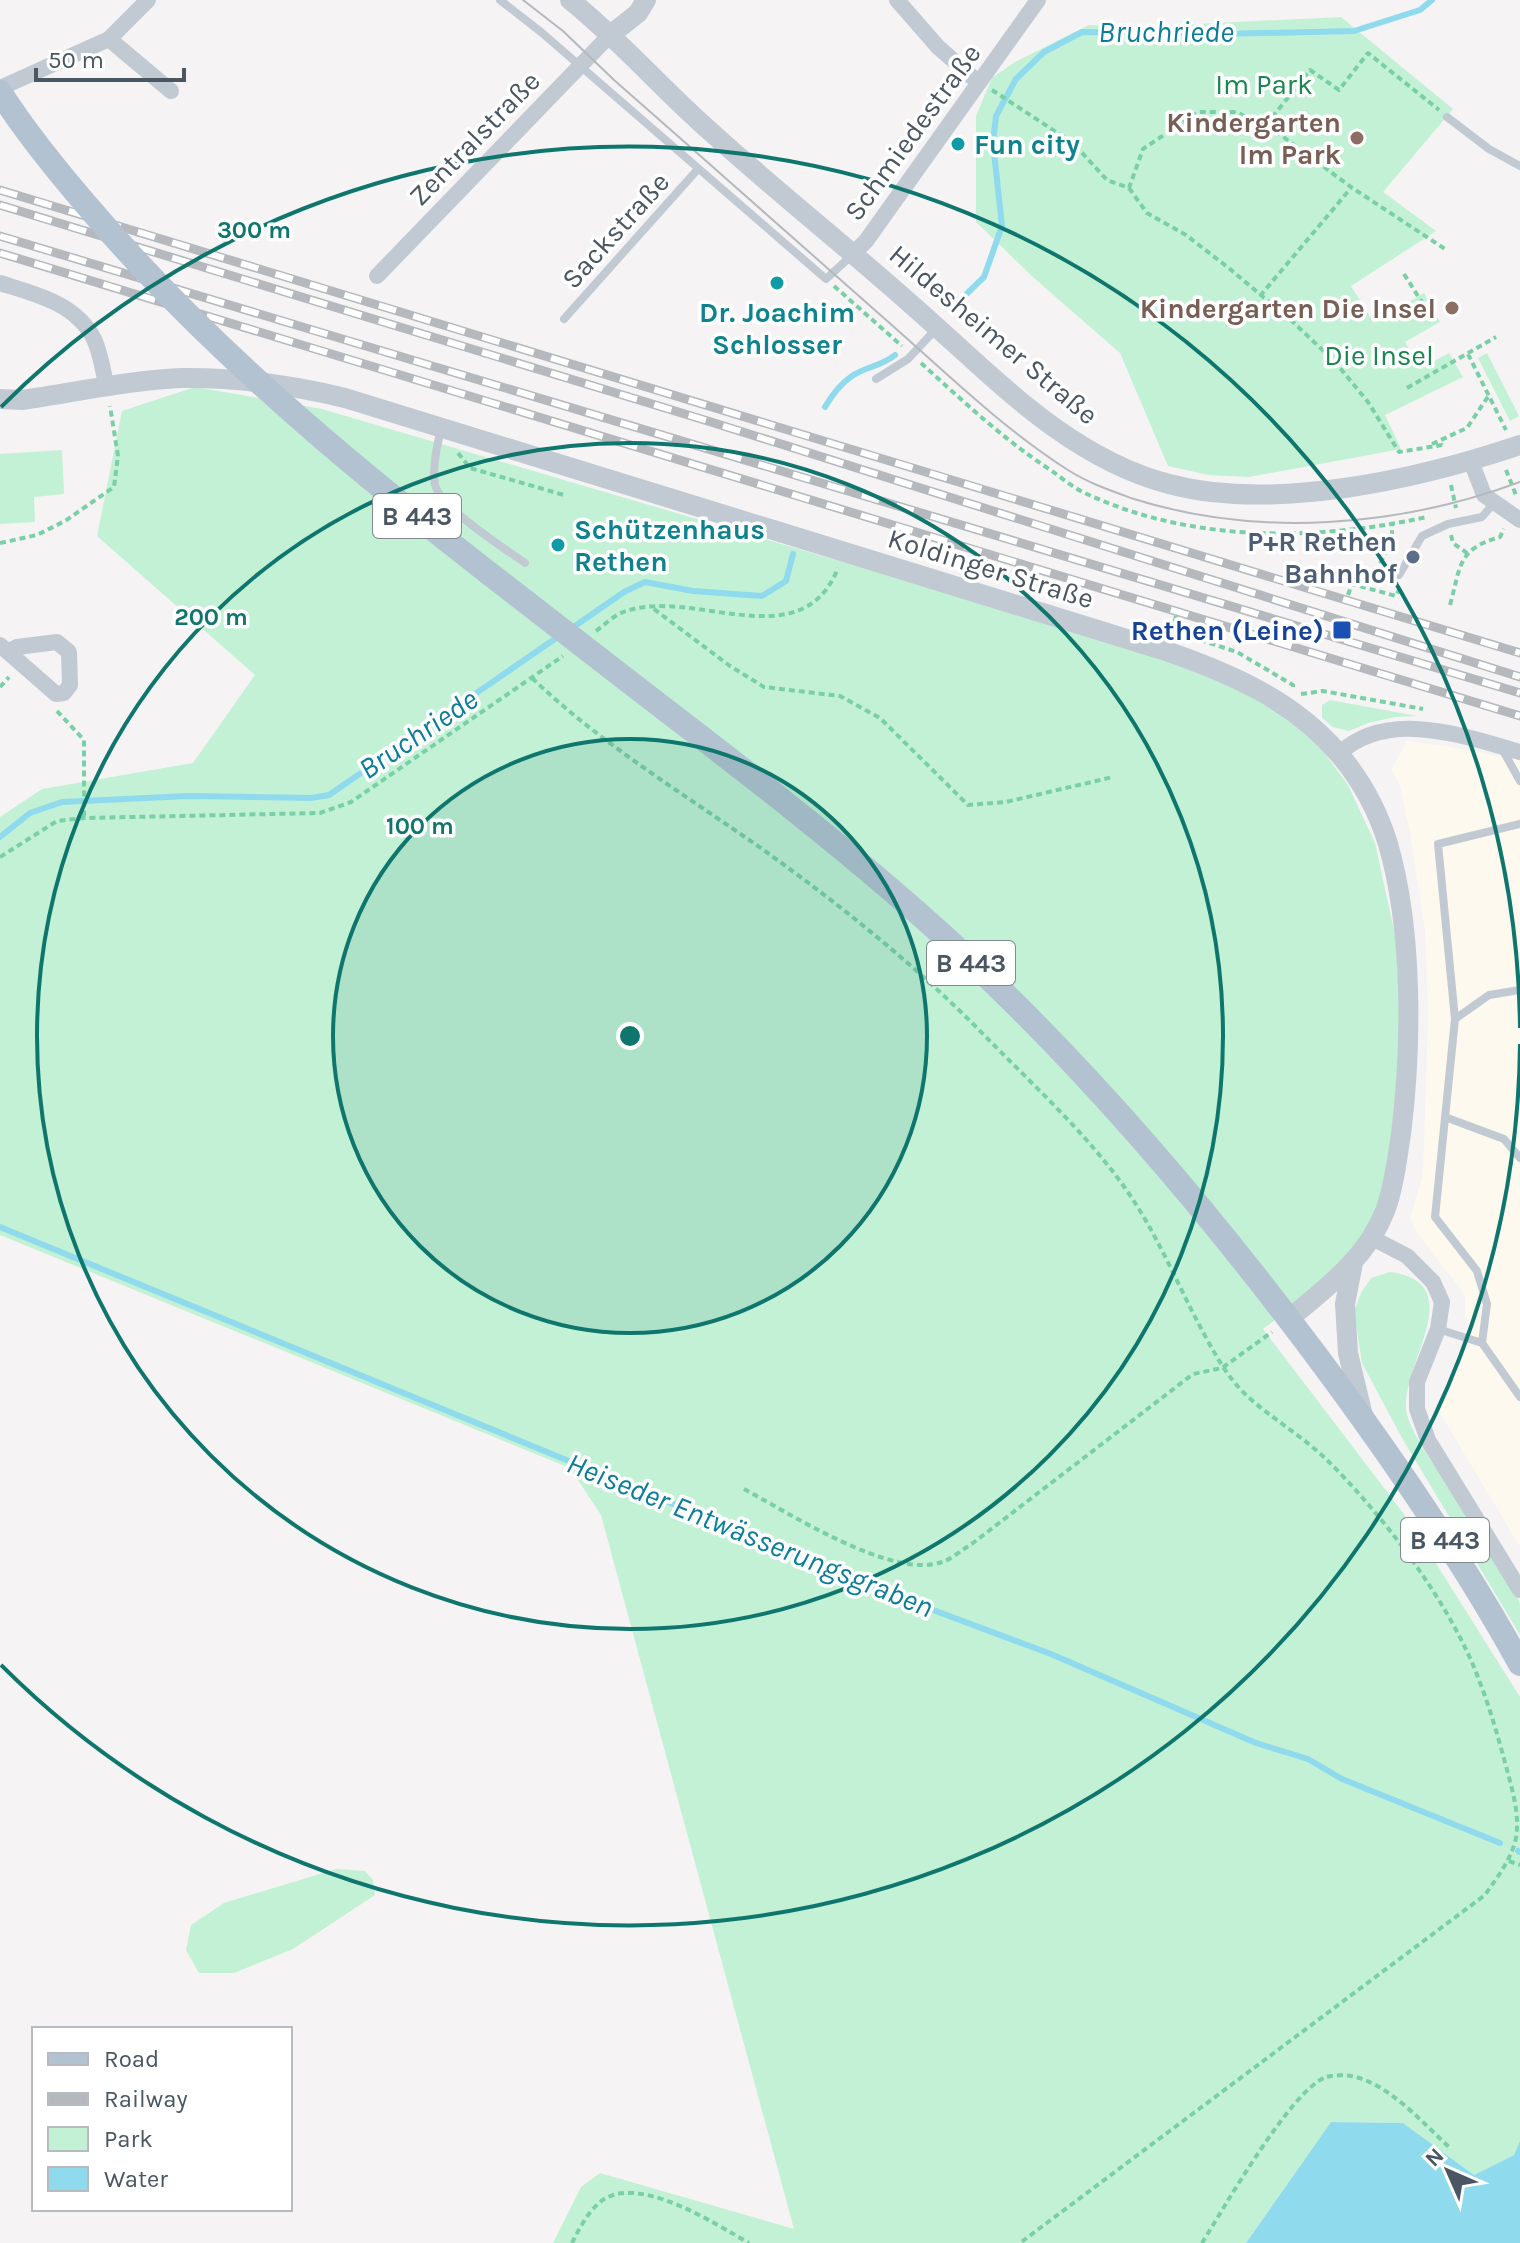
<svg xmlns="http://www.w3.org/2000/svg" width="1520" height="2243" font-family="Karla,sans-serif">
	<rect width="100%" height="100%" fill="#f5f3f3"/>
	<path fill="#fdf9ef" d="M1407,741L1446,746L1518,760L1520,763V1547L1438,1410L1461,1361L1469,1327L1465,1316V1295L1417,1233L1410,1218L1423,1174L1428,1015L1425,931L1410,833L1400,786L1391,770Z"/>
	<path fill="#c3f1d5" d="M1341,17L1453,109L1383,192L1436,231L1351,286L1374,323L1424,293L1440,322L1405,342L1420,369L1449,353L1463,377L1385,415L1401,449L1249,477L1209,475L1168,466L1120,353L1034,278L976,222V116L992,78L1015,62L1089,25L1133,27Z
		M1487,353L1519,416L1510,421L1478,358Z
		M195,387L322,409L1034,618L1236,684L1312,736L1348,785L1375,843L1396,939L1401,1046L1389,1164L1381,1207L1364,1235L1317,1288L1263,1329L1410,1522L1520,1697V2141L1514,2155L1474,2175L1403,2123L1331,2122L1246,2243H553L581,2187L600,2173L794,2229L601,1515L570,1468L0,1235V817L42,789L193,763L255,675L97,536L122,411Z
		M62,450L64,494L34,497L35,522L0,524V454Z
		M1330,700L1417,716L1395,717L1368,723L1349,731L1333,727L1322,718V705Z
		M1390,1272C1474,1283 1396,1370 1407,1415C1413,1436 1429,1456 1440,1474C1460,1505 1479,1536 1499,1568C1505,1578 1518,1593 1520,1605C1520,1614 1520,1626 1520,1635L1402,1438L1362,1363L1354,1312L1361,1293L1371,1278Z
		M336,1869L365,1871L373,1880L375,1895L293,1949L234,1973H199L186,1950L191,1925L224,1903Z"/>
	<path fill="#90daee" d="M1331,2122L1403,2123L1474,2175L1514,2155L1520,2141V2243H1246Z"/>
	<g fill="none" stroke-linecap="round" stroke-linejoin="round">
		<path stroke="#90daee" stroke-width="6" d="M953,307L984,277L1002,226L993,143L996,116L1016,79L1044,52L1082,32L1221,34L1354,31L1420,10L1432,0
			M825,407C832,395 840,384 852,376C865,367 882,366 895,355
			M572,628L624,592L645,582L693,591L762,596L786,581L793,554
			M0,837L30,813L62,802L188,796L311,798L329,795L559,636
			M0,1227L909,1601L1051,1654L1256,1743L1308,1759L1342,1779L1500,1843
			M1518,1851L1520,1852"/>
		<path stroke="#7ad0a6" stroke-width="4" stroke-dasharray="6 4" stroke-linecap="butt" d="M992,90L1073,143L1107,180L1129,188L1143,149L1198,112H1236L1274,130L1351,187L1445,249
			M1266,125L1310,70L1339,90L1368,53L1439,110
			M1129,188L1147,213L1186,235L1230,269L1293,322L1335,362L1368,402L1399,452L1442,445L1444,447
			M1404,274L1430,315
			M834,286L902,346
			M1260,296L1351,188
			M1468,354L1506,430
			M921,363C963,401 1004,440 1052,471C1063,479 1075,489 1087,494C1192,543 1317,541 1427,517
			M1407,388L1496,337
			M1432,444L1467,428L1489,395
			M458,453L470,468L564,495
			M1506,470L1516,495
			M1451,485L1456,508
			M1451,535L1453,543L1467,553
			M0,543L37,535L65,521L114,487L118,456L110,406
			M1386,576L1376,571L1392,541V525
			M1348,595L1352,584L1396,596L1400,588
			M1450,605C1461,566 1457,549 1500,537L1504,529
			M654,609L730,666L764,687L840,696L880,718L968,805L1006,802L1113,777
			M596,631C603,626 612,617 621,613C689,584 801,662 838,568
			M1172,631L1176,616
			M1200,640L1237,652L1293,685V688
			M532,678C599,742 679,791 755,844C837,902 917,966 987,1038C1034,1086 1086,1133 1125,1188C1157,1233 1177,1284 1203,1332C1215,1354 1226,1375 1244,1393C1269,1417 1301,1435 1326,1459C1384,1516 1451,1604 1479,1680C1490,1708 1498,1737 1506,1766C1512,1789 1520,1814 1516,1838C1511,1860 1498,1876 1485,1895L1020,2243
			M0,687L9,677
			M1301,694L1323,691L1423,709
			M57,711L84,740V818
			M0,857L57,821L84,818L320,813L351,802L563,656
			M744,1489C789,1513 892,1580 942,1562C952,1559 963,1549 973,1543L1193,1374L1222,1368L1272,1332
			M1509,1861L1520,1865
			M572,2243C579,2229 588,2212 600,2202C637,2172 715,2224 749,2243
			M1202,2243C1224,2208 1291,2090 1326,2077C1332,2075 1345,2075 1351,2076C1387,2082 1423,2123 1449,2147"/>
		<path stroke="#c1cad2" stroke-width="8" d="M500,0L541,32L826,279L851,256
			M1447,117L1489,149L1520,166
			M564,319L698,169
			M876,379L908,359L937,328
			M441,429C437,446 432,468 435,485C441,508 504,548 525,563
			M1399,575L1422,536L1448,524L1482,517L1494,503
			M1501,747L1520,781
			M1455,1019L1438,844L1520,824
			M1445,1117L1504,1139L1520,1158
			M1438,1329L1482,1343L1520,1397
			M1482,1343L1487,1304L1477,1271L1435,1217L1455,1019L1489,995L1520,990"/>
		<path stroke="#c1cad2" stroke-width="16" d="M897,0L938,47L979,83
			M109,39L171,91
			M0,88L109,39L148,0
			M854,253L866,241L1038,0
			M377,276L609,36
			M0,283C35,294 76,303 94,339C101,354 103,372 107,388
			M1471,461L1484,495L1520,520
			M0,645L56,694L64,693L70,685L69,652L57,642L17,647L8,652
			M1339,754C1387,708 1465,736 1520,752
			M1372,1238L1407,1256L1433,1282L1442,1302L1438,1329L1417,1382V1409L1428,1440L1520,1590"/>
		<path stroke="#c1cad2" stroke-width="20" d="M570,0C620,40 663,90 711,132C777,192 847,247 913,306C991,374 1066,457 1169,484C1275,512 1419,479 1520,445
			M609,36L638,13L646,0
			M0,399L22,400C72,393 131,380 181,378C236,377 291,385 345,398L1169,652C1232,674 1294,701 1339,754C1361,780 1378,811 1388,844C1413,930 1412,1046 1401,1134C1397,1159 1394,1187 1385,1211C1367,1258 1326,1288 1289,1319
			M1353,1263L1345,1304L1348,1353L1363,1416"/>
		<path stroke="#b3c2d1" stroke-width="24" d="M601,660C708,743 817,824 919,914C1067,1044 1201,1201 1319,1359C1392,1457 1461,1557 1520,1664"/>
		<path stroke="#b5b8bd" stroke-width="2" d="M523,0L563,31L614,80C702,157 790,235 877,312C939,366 999,426 1068,470C1088,483 1112,491 1134,499C1258,538 1399,527 1520,482"/>
		<g stroke="#b5b8bd" stroke-width="9">
			<path id="rail" d="M0,190L1520,653
				M0,205L711,422L1520,677
				M0,236L1520,693
				M0,253L1520,716"/>
		</g>
		<use href="#rail" stroke="#fff" stroke-width="6" stroke-dasharray="18" stroke-linecap="butt"/>
		<path stroke="#b3c2d1" stroke-width="24" d="M0,92C28,136 62,177 96,216C243,387 424,523 601,660"/>
	</g>
	<circle cx="630" cy="1036" r="297" fill="#0f766e" fill-opacity=".12"/>
	<g fill="none" stroke="#0f766e" stroke-width="4">
		<circle cx="630" cy="1036" r="297"/>
		<circle cx="630" cy="1036" r="593"/>
		<path d="M1520 1044A890 890 0 0 1 1 1665M1 407A890 890 0 0 1 1520 1028"/>
	</g>
	<g fill="#8d6e63" stroke="#fff" stroke-width="3">
		<circle cx="1357" cy="138" r="8"/>
		<circle cx="1452" cy="308" r="8"/>
	</g>
	<g fill="#0f9aa8" stroke="#fff" stroke-width="3">
		<circle cx="958" cy="144" r="8"/>
		<circle cx="777" cy="283" r="8"/>
		<circle cx="558" cy="545" r="8"/>
	</g>
	<circle fill="#5c6f8a" stroke="#fff" stroke-width="3" cx="1413" cy="557" r="8"/>
	<rect fill="#1a4fb4" stroke="#fff" stroke-width="3" x="1332" y="620" width="20" height="20" rx="4"/>
	<g text-anchor="middle" stroke-width="7" stroke-linejoin="round" paint-order="stroke">
		<g fill="#fff" stroke="#808990" stroke-width="2">
			<rect x="373" y="494" width="88" height="44" rx="6"/>
			<rect x="927" y="941" width="88" height="44" rx="6"/>
			<rect x="1401" y="1518" width="88" height="44" rx="6"/>
		</g>
		<g font-size="26" font-weight="bold" fill="#4a5661">
			<text x="417" y="525">B 443</text>
			<text x="971" y="972">B 443</text>
			<text x="1445" y="1549">B 443</text>
		</g>
		<g font-size="28" fill="#17864f" stroke="#fff">
			<text x="1264" y="94">Im Park</text>
			<text x="1379" y="365">Die Insel</text>
		</g>
		<g font-size="28" font-weight="bold" fill="#785e54" stroke="#fff" text-anchor="end">
			<text x="1341" y="132">Kindergarten<tspan x="1341" dy="32">Im Park</tspan></text>
			<text x="1436" y="318">Kindergarten Die Insel</text>
		</g>
		<g font-size="28" fill="#4a5661" stroke="#fff">
			<text transform="translate(912 132) rotate(-54)" y="10">Schmiedestraße</text>
			<text transform="translate(474 138) rotate(-46)" y="10">Zentralstraße</text>
			<text transform="translate(615 230) rotate(-48)" y="10">Sackstraße</text>
			<text transform="translate(994 334) rotate(40)" y="10">Hildesheimer Straße</text>
			<text transform="translate(991 568) rotate(17)" y="10">Koldinger Straße</text>
		</g>
		<g font-size="28" font-weight="bold" fill="#0d838f" stroke="#fff" text-anchor="start">
			<text x="974" y="154">Fun city</text>
			<text x="777" y="322" text-anchor="middle">Dr. Joachim<tspan x="777" dy="32">Schlosser</tspan></text>
			<text x="574" y="539">Schützenhaus<tspan x="574" dy="32">Rethen</tspan></text>
		</g>
		<g font-size="28" font-weight="bold" fill="#4e5e75" stroke="#fff" text-anchor="end">
			<text x="1397" y="551">P+R Rethen<tspan x="1397" dy="32">Bahnhof</tspan></text>
		</g>
		<g font-size="28" font-weight="bold" fill="#164399" stroke="#fff" text-anchor="end">
			<text x="1324" y="640">Rethen (Leine)</text>
		</g>
		<g font-size="30" font-style="italic" fill="#0c7c9b" stroke="#fff">
			<text x="1166" y="42">Bruchriede</text>
			<text transform="translate(418 734) rotate(-34)" y="10">Bruchriede</text>
			<text transform="translate(750 1535) rotate(22)" y="10">Heiseder Entwässerungsgraben</text>
		</g>
	</g>
	<circle cx="630" cy="1036" r="12" fill="#0f766e" stroke="#fff" stroke-width="4"/>
	<g font-size="24" text-anchor="middle" font-weight="bold" fill="#0f766e" stroke="#fff" stroke-width="7" stroke-linejoin="round" paint-order="stroke">
		<text x="254" y="238">300 m</text>
		<text x="211" y="625">200 m</text>
		<text x="420" y="834">100 m</text>
	</g>
	<rect x="32" y="2027" width="260" height="184" fill="#ffffff" stroke="#b7bbc0" stroke-width="2"/>
	<rect x="48" y="2053" width="40" height="12" fill="#b3c2d1" stroke="#b7bbc0" stroke-width="2"/>
	<text x="104" y="2067" font-size="24" fill="#4a5661">Road</text>
	<rect x="48" y="2093" width="40" height="12" fill="#b5b8bd" stroke="#b7bbc0" stroke-width="2"/>
	<text x="104" y="2107" font-size="24" fill="#4a5661">Railway</text>
	<rect x="48" y="2127" width="40" height="24" fill="#c3f1d5" stroke="#b7bbc0" stroke-width="2"/>
	<text x="104" y="2147" font-size="24" fill="#4a5661">Park</text>
	<rect x="48" y="2167" width="40" height="24" fill="#90daee" stroke="#b7bbc0" stroke-width="2"/>
	<text x="104" y="2187" font-size="24" fill="#4a5661">Water</text>
	<g transform="translate(1448 2171) rotate(315)" stroke="#ffffff" stroke-width="6" paint-order="stroke">
	<path d="M0-6L14 30L0 20L-14 30Z" fill="#4a5661"/>
	<text y="-12" font-size="22" font-weight="bold" text-anchor="middle" fill="#4a5661">N</text>
	</g>
	<path d="M36 68v12h148v-12" fill="none" stroke="#4a5661" stroke-width="4"/>
	<text x="48" y="68" font-size="24" fill="#4a5661" stroke="#ffffff" stroke-width="6" paint-order="stroke">50 m</text>
</svg>
